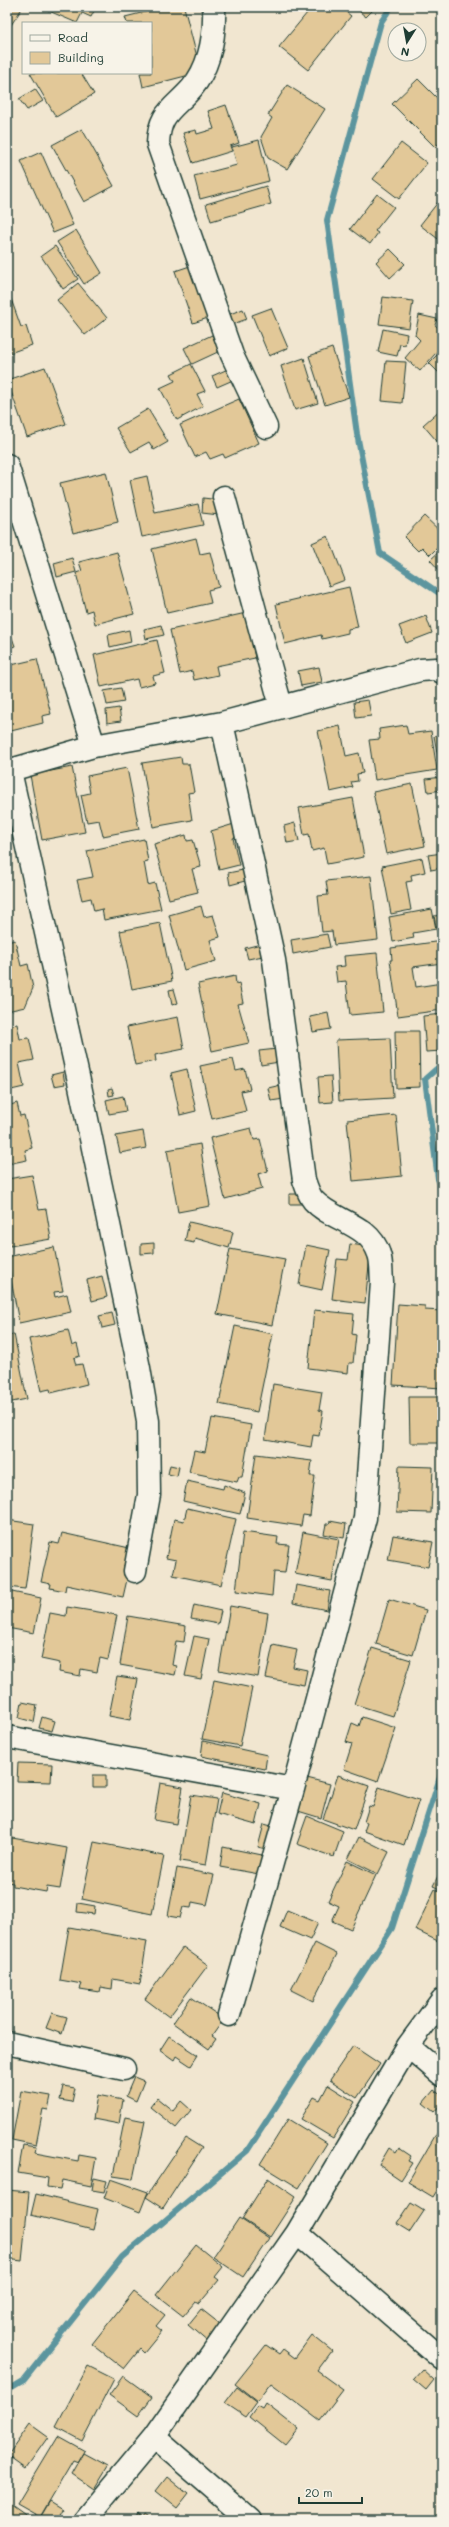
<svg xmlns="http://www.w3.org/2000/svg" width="449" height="2527" font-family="Mali,sans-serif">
	<rect width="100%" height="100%" fill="#f1e6d0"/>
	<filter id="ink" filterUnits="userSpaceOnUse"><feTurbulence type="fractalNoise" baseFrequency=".025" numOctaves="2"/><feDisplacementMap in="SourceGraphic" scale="8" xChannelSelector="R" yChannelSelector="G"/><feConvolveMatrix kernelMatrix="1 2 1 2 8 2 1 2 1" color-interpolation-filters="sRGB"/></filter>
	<g filter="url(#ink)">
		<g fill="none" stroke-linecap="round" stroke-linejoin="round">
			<path stroke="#5c959e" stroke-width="6" d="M391,7L381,22L327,220L357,434L380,553L442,595
				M442,1064L425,1079L438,1179L442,1189
				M7,2390L24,2380L122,2257L247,2151L392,1928L442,1771"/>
		</g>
		<path fill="#e2c898" stroke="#1f3d34" d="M7,7H23L7,31Z
			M96,7L91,17L82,13L77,23L42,8Z
			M165,7H184L201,72L143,87L140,73H151V23H127L125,17Z
			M312,7H340L351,16L308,70L279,47Z
			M365,7H370L373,10L366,17L360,12Z
			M30,73H81L94,94L56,117Z
			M418,79L442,103V140L435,147L392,104Z
			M287,85L325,109L287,169L268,158L261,137L272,118L268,115Z
			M35,89L43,101L27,110L19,99Z
			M226,105L239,143L230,146L232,151L193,163L183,133L196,130L197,134L214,129L208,111Z
			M82,129L114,186L84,202L52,145Z
			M259,140L269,181L200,199L194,176L237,165L232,147Z
			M401,143L427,163L399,199L373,179Z
			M41,152L73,225L53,233L21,161Z
			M266,186L271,204L211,221L206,204Z
			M377,194L394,207L375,231L378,233L370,244L350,229Z
			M442,197V242L420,225Z
			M76,230L102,273L84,284L57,242Z
			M55,246L78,279L63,289L41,256Z
			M390,249L405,264L390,278L376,262Z
			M193,265L211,317L193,323L175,271Z
			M78,283L107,318L85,335L57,300Z
			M383,297L413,301L409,328L379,324Z
			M11,299L21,327L26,326L32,345L7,354V300Z
			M271,308L288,348L269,356L252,315Z
			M243,309L247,319L233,324L230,314Z
			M419,315L437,319L435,325L442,331V346L420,371L405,358L420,340L415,335Z
			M383,329L407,334L405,345L400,344L397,356L378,352Z
			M212,335L220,351L192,364L184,348Z
			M332,348L349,397L325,405L309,356Z
			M442,350V376L429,363Z
			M304,358L318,403L295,410L281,366Z
			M386,361L406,362L402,403L382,401Z
			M191,364L205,391L197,394L203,406L177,420L160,388L175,381L171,374Z
			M45,367L66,424L27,437L7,380Z
			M228,369L233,380L217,387L212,376Z
			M239,399L259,443L225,458L223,454L210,459L206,452L195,457L180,425Z
			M442,408V447L423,425Z
			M148,409L168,442L154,450L149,442L131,452L116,428Z
			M106,472L118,522L73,533L60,483Z
			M147,476L155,513L198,504L203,525L142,537L130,480Z
			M203,498L220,500L219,515L202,513Z
			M424,516L442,533V543L430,555L422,547L418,551L404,537Z
			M328,536L345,580L329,586L312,543Z
			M196,538L200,554L210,552L219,587L208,590L211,603L167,613L152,549Z
			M442,549V573L430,560Z
			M117,552L134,614L95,624L92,610L86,612L76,573L82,571L79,562Z
			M72,558L76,572L57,577L54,563Z
			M349,587L358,627L348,629V633L322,639L321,635L285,644L276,604Z
			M246,613L255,658L216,666L218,675L194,680L192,671L180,674L170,630Z
			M426,616L432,633L406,643L399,626Z
			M161,625L164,635L146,639L144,629Z
			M129,630L131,642L110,647L108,635Z
			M10,632L15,646L7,649V633Z
			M157,640L165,673L153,676L155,683L139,687L137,679L101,687L94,655Z
			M37,659L51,714L42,716L43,723L7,732V666Z
			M319,667L322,682L301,686L298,671Z
			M121,688L124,702L107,705L104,691Z
			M368,700L371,716L356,718L354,702Z
			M119,708L121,721L107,723L106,710Z
			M406,725L408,734L431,731L437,770L375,780L369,740L380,739L379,729Z
			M340,726L346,756L359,753L363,773L357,774L358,781L351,782L353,787L330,792L318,731Z
			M442,734V774H441L434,736Z
			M181,757L182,764H189L194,792L188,793L192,820L153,827L142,763Z
			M72,767L85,832L42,840L30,775Z
			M127,768L139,829L103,836L99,820L87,822L81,795L90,793L87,776Z
			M442,777V790L428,792L426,779Z
			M412,784L425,846L386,854L373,792Z
			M353,798L364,857L327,864L324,848L312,851L309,834L304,835L299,808Z
			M295,823L299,841L287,843L284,826Z
			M234,824L237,837L233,838L239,865L219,870L211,831Z
			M186,835L187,841L193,840L201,867L192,869L198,892L169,899L154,844Z
			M144,839L148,861L144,862L148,885L155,883L161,909L104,920L102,909L94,911L91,898L82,900L77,880L93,877L87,851Z
			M442,853V868L431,870L428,855Z
			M422,858L425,872L411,875L412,881L406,882L411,910L391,914L382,866Z
			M243,870L245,881L230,885L228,873Z
			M371,876L378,940L334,945L332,931L322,932L318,896L328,895L326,881Z
			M201,906L204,917L213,915L220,937L210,940L216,961L184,970L169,915Z
			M432,909L436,929L413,933L414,938L393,942L389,917Z
			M442,915V935L438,936L434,916Z
			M160,923L172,981L132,989L120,931Z
			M327,934L330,947L293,954L291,940Z
			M15,940L21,966L28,964L33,988L25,1007L7,1011V942Z
			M442,941V963L413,967L416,987L442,983V1010L398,1016L390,960H392L391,948Z
			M261,944L263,956L248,959L245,948Z
			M377,953L383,1012L350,1015L346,981L337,982L335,967L345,966L344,956Z
			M235,976L236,984L239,983L243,1003L238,1004L249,1043L212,1051L198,984Z
			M174,989L178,1003L172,1005L169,990Z
			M328,1013L331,1029L313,1032L310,1017Z
			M442,1014V1051L426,1052L423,1016Z
			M178,1017L184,1049L155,1055L156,1061L135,1065L127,1027Z
			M17,1024L20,1039L29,1038L34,1060L19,1063L24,1087L7,1091V1026Z
			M395,1031H419L420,1087L396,1088Z
			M390,1038L393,1098L339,1101L336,1040Z
			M277,1049L279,1062L261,1065L259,1051Z
			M233,1059L236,1071L245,1069L250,1089L241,1091L246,1111L212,1119L200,1066Z
			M187,1069L196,1111L180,1115L171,1073Z
			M63,1072L65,1084L54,1086L51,1075Z
			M331,1076L333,1102L320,1103L318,1077Z
			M281,1085L284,1099L271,1101L268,1088Z
			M112,1088L114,1095L109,1096L108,1089Z
			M123,1096L126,1111L109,1114L106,1100Z
			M17,1103L20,1116L24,1115L32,1148L25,1150L27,1160L7,1164V1106Z
			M396,1115L402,1176L353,1181L347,1120Z
			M251,1128L254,1140L260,1139L268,1171L258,1174L262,1189L225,1199L210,1138Z
			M143,1131L146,1148L120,1153L116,1136Z
			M200,1144L210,1206L178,1212L167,1150Z
			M32,1175L39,1210L46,1209L51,1239L10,1246L7,1228V1179Z
			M289,1194H301L302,1204H289Z
			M189,1222L233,1232L229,1248L195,1238L194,1243L185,1241Z
			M154,1243V1253L141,1254V1244Z
			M350,1244L371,1247L365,1303L332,1299L337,1259L348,1260Z
			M306,1245L330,1250L322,1290L299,1285Z
			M54,1247L63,1291L54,1292L55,1297L67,1294L71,1312L19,1323L7,1257Z
			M230,1249L285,1259L272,1325L217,1314Z
			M102,1276L107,1297L92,1301L87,1280Z
			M398,1304L425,1306V1310L442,1311V1388L393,1385Z
			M314,1310L354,1314L352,1334L356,1335L353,1363H349L348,1373L308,1368Z
			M112,1313L115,1325L102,1328L99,1316Z
			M235,1326L273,1334L257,1412L219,1404Z
			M68,1330L72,1346L77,1344L80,1356L74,1358L76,1365L82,1364L87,1384L51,1393L50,1389L41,1391L29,1339Z
			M14,1334L27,1399L7,1403V1335Z
			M273,1384L322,1392L319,1410L323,1411L319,1436L313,1435L311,1447L265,1439Z
			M409,1397H441L442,1443H410Z
			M212,1418L251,1425L242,1477H239L237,1482L189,1472L194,1450L205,1452Z
			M256,1454L312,1461L310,1476H315L310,1516L303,1515L301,1526L247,1518Z
			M170,1465L179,1467L177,1476L168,1474Z
			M399,1466L433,1467L431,1513L397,1512Z
			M187,1481L223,1489L224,1485L245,1493L240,1514L183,1501Z
			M187,1508L236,1519L221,1585L173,1575L176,1560L166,1558L174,1519L184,1521Z
			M7,1520L34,1524L25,1589L7,1587Z
			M330,1521L346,1524L344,1538L324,1534L326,1524H329Z
			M243,1532L278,1537L277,1544L289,1545L285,1573L274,1572L272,1596L236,1591Z
			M303,1532L339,1539L332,1581L295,1574Z
			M62,1533L134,1549L123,1597L66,1585L65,1591L50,1588L51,1584L41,1582L50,1542L59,1544Z
			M393,1535L433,1542L428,1567L388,1560Z
			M296,1585L330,1591L327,1610L293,1603Z
			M7,1591L41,1598L34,1633L7,1628Z
			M389,1599L426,1610L413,1655L376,1644Z
			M194,1605L221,1611L218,1624L191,1619Z
			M230,1606L268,1613L258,1677L219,1670Z
			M67,1607L117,1615L108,1660L100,1658L97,1672L81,1669L80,1676L59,1672L60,1663L41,1659L50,1613L66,1616Z
			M128,1616L186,1626L184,1642L176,1641L172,1665L177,1666L175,1675L120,1665Z
			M194,1636L209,1639L201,1679L185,1676Z
			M273,1645L297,1650L293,1667L307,1670L304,1685L266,1678Z
			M372,1648L411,1660L393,1716L354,1704Z
			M117,1676L138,1679L130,1720L109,1716Z
			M214,1680L252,1688L240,1746L202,1739Z
			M22,1702L37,1705L34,1722L19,1718Z
			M42,1717L55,1721L52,1731L39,1728Z
			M362,1717L396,1728L378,1781L344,1769L352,1744L346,1742L352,1723L359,1726Z
			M203,1741L267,1755L265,1769L201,1756Z
			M18,1763L52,1764L51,1782L17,1781Z
			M93,1775H106V1787H93Z
			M338,1775L369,1786L354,1830L323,1819Z
			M307,1778L330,1784L321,1818L298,1811Z
			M160,1783L183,1787L177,1824L154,1820Z
			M379,1787L419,1800L404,1845L364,1831L367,1823L364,1822L369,1806L373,1807Z
			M222,1793L261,1804L256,1825L217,1814Z
			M191,1795L217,1799L206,1865L180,1861Z
			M307,1816L343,1831L334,1857L297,1844Z
			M264,1824L279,1828L273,1851L258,1847Z
			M7,1837L67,1848L60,1889L47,1887L46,1892L13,1886V1883L7,1882Z
			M359,1837L389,1852L378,1874L348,1859Z
			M94,1842L164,1856L152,1914L82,1899Z
			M223,1847L262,1855L259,1874L220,1867Z
			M347,1861L376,1875L351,1929L332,1921L339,1906L328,1901Z
			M177,1868L214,1875L207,1905L192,1902L191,1908L183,1907L180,1918L168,1916Z
			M442,1868V1890L433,1886Z
			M435,1889L442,1892V1943L415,1930Z
			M78,1903L95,1906L94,1914L77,1912Z
			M287,1910L318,1923L310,1940L280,1927Z
			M69,1927L147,1941L140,1984L113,1979L112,1989L100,1987L99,1992L80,1989L82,1984L60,1980Z
			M315,1943L337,1954L313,2001L291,1990Z
			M183,1947L208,1965L169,2017L145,1999Z
			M191,1997L224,2019L212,2036L216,2039L209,2049L173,2023Z
			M52,2013L67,2017L62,2034L46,2028Z
			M169,2036L198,2055L191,2066L176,2056L174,2060L160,2050Z
			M353,2046L380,2064L357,2098L330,2080Z
			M134,2077L144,2081L136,2101L126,2096Z
			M328,2085L355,2102L333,2138L301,2119L314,2097L320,2100Z
			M63,2086L75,2088L72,2102L60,2100Z
			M434,2090L442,2096V2103L434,2112L423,2103Z
			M21,2091L51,2096L48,2110L43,2109L36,2145L12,2140Z
			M97,2095L123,2100L119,2124L93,2119Z
			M157,2098L173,2111L181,2101L191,2110L176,2128L150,2107Z
			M125,2117L145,2121L133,2179L113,2176Z
			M288,2119L327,2143L299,2188L260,2164Z
			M442,2124V2182L433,2197L408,2182Z
			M186,2138L202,2148L163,2208L146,2197Z
			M23,2145L36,2147L35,2153L78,2161L79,2155L96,2158L91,2186L62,2180L60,2189L47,2187L48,2178L18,2173Z
			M389,2148L396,2153L399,2148L411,2156L408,2161L412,2163L401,2180L379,2165Z
			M94,2178L107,2181L104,2192L92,2190Z
			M268,2178L296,2197L270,2237L242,2219Z
			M111,2179L148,2192L140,2212L104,2198Z
			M7,2190L29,2192L22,2261L7,2259Z
			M36,2194L98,2209L93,2230L31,2215Z
			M411,2203L424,2211L410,2232L397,2224Z
			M442,2206V2216L437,2212Z
			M239,2218L269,2238L243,2277L213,2257Z
			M196,2245L223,2267L215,2277L219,2280L199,2304L195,2302L183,2316L156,2295Z
			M134,2291L165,2315L156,2326L162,2331L144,2353L140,2349L124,2369L92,2344Z
			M201,2309L224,2327L209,2343L188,2325Z
			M312,2335L332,2351L317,2371L343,2390L320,2420L271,2383L257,2401L235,2384L266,2345L279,2354L283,2349L295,2358Z
			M88,2366L114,2379L82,2441L56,2427Z
			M422,2369L434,2380L426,2390L413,2379Z
			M123,2376L152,2397L138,2416L109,2395Z
			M237,2387L257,2402L246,2417L225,2403Z
			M266,2404L298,2429L285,2445L250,2417L258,2406L263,2409Z
			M30,2424L48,2437L26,2468L8,2455Z
			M58,2436L85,2451L78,2463L73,2461L40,2517L17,2504Z
			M84,2453L108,2466L94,2489L72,2474Z
			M167,2477L188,2494L177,2508L156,2491Z
			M50,2501L63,2509L57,2520H43L40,2518Z
			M7,2503L31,2520H7Z
			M138,2514L143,2518L145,2515L152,2520H134Z"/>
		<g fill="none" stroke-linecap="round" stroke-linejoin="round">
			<g stroke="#1f3d34" stroke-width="25">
				<path id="street" d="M214,7C215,36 211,65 192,88C174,109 159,112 158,144L232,355L266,427
					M7,465L94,746
					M224,497L281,706
					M222,723L274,960L304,1180C306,1186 309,1195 313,1200C333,1222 369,1223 379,1254C382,1262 381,1273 382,1282L365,1518L293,1789L229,2015
					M7,771L94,746L222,723L420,670L436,669L442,672
					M10,771L79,1081L139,1368L148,1421L149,1495L135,1571
					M7,1737L293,1789
					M7,2043L124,2069
					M408,2046L442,2075
					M297,2233L442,2359
					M154,2437L250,2520
					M85,2520L154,2437L297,2233L408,2046L442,2000"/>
			</g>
			<use href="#street" stroke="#f7f3e8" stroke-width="22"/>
		</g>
	</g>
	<rect width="449" height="2527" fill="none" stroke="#f7f3e8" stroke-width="24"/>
	<rect x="12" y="12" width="425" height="2503" fill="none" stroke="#1f3d34" stroke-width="1.5" filter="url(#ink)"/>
	<rect x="22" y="22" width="130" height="52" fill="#f7f3e8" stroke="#a1aaa0"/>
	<rect x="30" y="35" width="20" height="6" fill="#f7f3e8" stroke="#a1aaa0"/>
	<text x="58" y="42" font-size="12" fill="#1f3d34">Road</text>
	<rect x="30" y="52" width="20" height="12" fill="#e2c898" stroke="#a1aaa0"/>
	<text x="58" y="62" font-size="12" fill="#1f3d34">Building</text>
	<g transform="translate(407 42) rotate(191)"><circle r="19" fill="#f7f3e8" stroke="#a1aaa0"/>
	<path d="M0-3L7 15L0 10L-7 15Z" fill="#1f3d34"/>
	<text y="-6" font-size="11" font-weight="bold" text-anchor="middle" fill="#1f3d34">N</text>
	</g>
	<path d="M299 2497v6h63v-6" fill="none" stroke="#1f3d34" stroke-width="2"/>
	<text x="305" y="2497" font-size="12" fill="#1f3d34" stroke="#f7f3e8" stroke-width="3" paint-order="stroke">20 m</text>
</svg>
